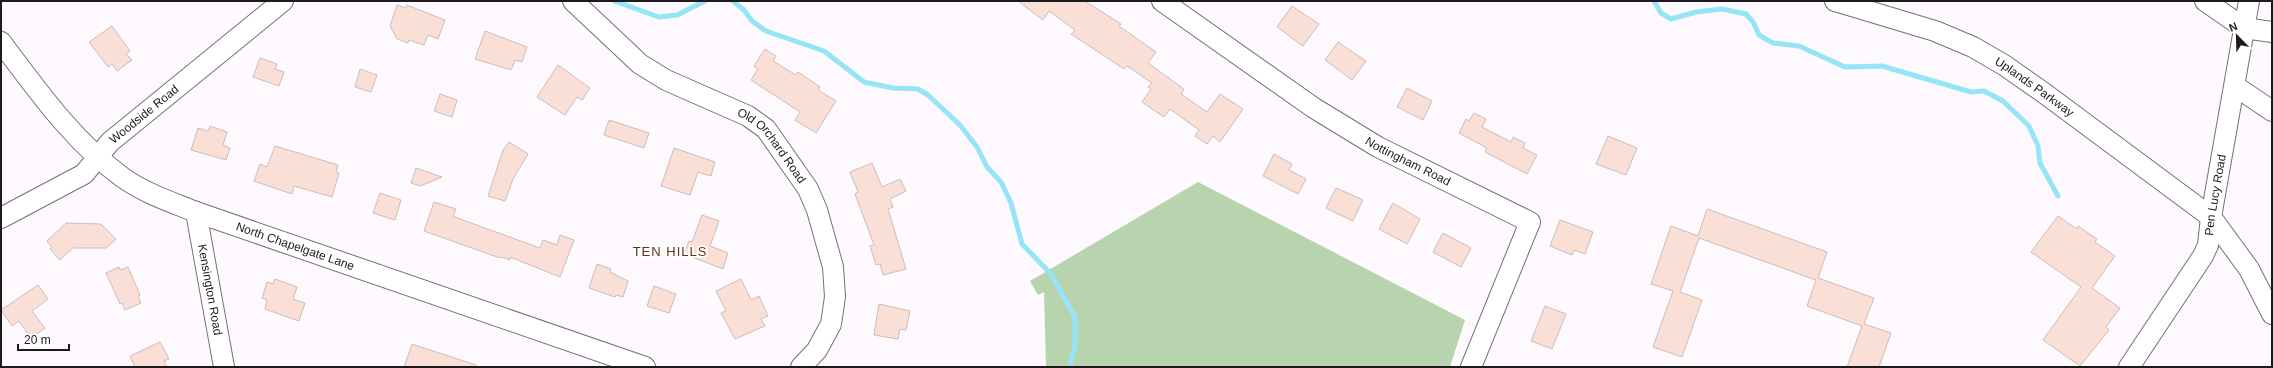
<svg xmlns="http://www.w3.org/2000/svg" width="2273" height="368" font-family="Arial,sans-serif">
	<rect width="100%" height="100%" fill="#fef8ff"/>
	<path fill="#b8d4ae" d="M1198,182L1465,320L1450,367H1046L1044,292L1038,295L1030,281Z"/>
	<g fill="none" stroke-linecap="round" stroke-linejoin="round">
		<path stroke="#96e5f6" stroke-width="5" d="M614,1L659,17L677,15L705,1
			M733,1L744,10L752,21L766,31L824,51L864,82L893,88L918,89L928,95L960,125L977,147L987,167L1001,182L1011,203L1022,244L1051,274L1075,317V345L1070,367
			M1654,1L1661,13L1671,19L1696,12L1722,9L1746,14L1753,22L1759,35L1773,43L1799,46L1845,67L1882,66L1971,92L1984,91L2003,101L2029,126L2038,146L2040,163L2058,196"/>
	</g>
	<path fill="#fadfd6" stroke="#cdbdb7" d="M1018,1H1085L1121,24L1119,26L1156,52L1148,63L1184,89L1181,94L1207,112L1220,94L1243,109L1220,142L1213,136L1207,144L1195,136L1199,130L1170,109L1164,117L1142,102L1151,89L1148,87L1152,83L1127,66L1124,69L1071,34L1075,30L1049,11L1043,20Z
		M397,5L406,8L407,5L445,20L438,39L428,35L424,45L409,40L408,43L397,39L390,26Z
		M1292,6L1319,24L1303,46L1277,27Z
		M112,26L130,51L126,54L132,60L117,71L112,64L108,67L89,42Z
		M485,31L527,47L522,62L515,60L511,70L475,59Z
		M1338,42L1366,61L1352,80L1325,60Z
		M765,49L776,56L773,61L796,75L798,72L820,87L818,90L836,101L816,133L795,120L800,112L751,80L758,69L754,66Z
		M260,58L277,64L275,69L284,72L279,86L253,77Z
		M558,65L590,88L582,100L577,97L565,115L537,97Z
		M360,69L377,75L371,92L355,87Z
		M1407,88L1432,101L1423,120L1397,107Z
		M440,94L457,100L452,117L434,111Z
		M1474,113L1486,119L1482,127L1511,142L1513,137L1525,143L1523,148L1537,155L1527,174L1485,152L1487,148L1459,133L1466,119L1469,121Z
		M609,120L649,133L644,148L604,135Z
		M210,126L227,132L223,145L230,148L226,160L191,150L198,128L208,131Z
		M1608,136L1637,148L1626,175L1596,164Z
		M509,142L528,154L513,179L505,201L488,196L503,150Z
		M275,146L338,165L336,172L339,173L332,197L294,186L292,194L254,181L260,164L267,167Z
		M674,148L715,162L711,176L698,172L690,195L661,186Z
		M1274,154L1292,164L1289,170L1306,179L1298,194L1263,176Z
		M872,163L882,187L900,179L906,191L890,199L893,207L888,209L906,269L883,275L880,264L876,265L870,246L874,245L855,194L858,192L850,172Z
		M416,168L442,177L420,186L411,183Z
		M1336,188L1363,200L1353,221L1326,208Z
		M380,193L401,200L395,220L373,213Z
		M434,202L456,209L453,216L460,219L540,248L543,240L557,245L560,235L574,240L560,277L510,257V260L501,257L500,258L424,231Z
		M1393,203L1420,219L1407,244L1379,229Z
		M1707,209L1827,252L1818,278L1874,298L1864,324L1891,333L1879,367H1847L1862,326L1807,306L1816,280L1699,238L1680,292L1702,300L1682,357L1653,347L1673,291L1651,284L1671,226L1698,236Z
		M702,215L719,221L710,246L728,253L723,269L684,254L689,241L692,242Z
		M2058,216L2077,229L2078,226L2097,239L2095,242L2115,256L2092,288L2120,308L2106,327L2109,330L2080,366L2043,340L2081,287L2031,252Z
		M1560,220L1593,232L1585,254L1574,250L1572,255L1550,246Z
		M66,223L101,224L116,239L106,248H73L60,260L50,249L52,247L47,241Z
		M1443,233L1471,248L1461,267L1433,252Z
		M597,264L611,269L610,272L628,281L623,297L616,295L615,297L589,288Z
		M119,267L120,270L128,267L140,295L138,296L141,303L125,310L122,303L120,304L106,273Z
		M275,279L297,287L293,299L305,303L299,321L265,309L267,300L262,298L267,282L273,284Z
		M741,279L751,300L759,296L768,316L761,319L765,326L735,339L721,313L726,311L716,291Z
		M38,285L48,299L32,311L45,328L31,338L19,321L12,326L1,310Z
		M654,286L676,294L669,313L647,306Z
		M879,304L910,311L906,330L900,329L898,339L874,335Z
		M1545,306L1566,314L1552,349L1531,341Z
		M160,342L169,359L164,361L167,367H135L130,356Z
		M412,344L476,365V367H404Z"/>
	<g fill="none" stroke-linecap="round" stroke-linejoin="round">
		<g stroke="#786f79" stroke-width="22">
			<g id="minor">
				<path id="s1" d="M573,1L640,64L666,80L748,116L766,129L808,189L817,210L833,267L835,297L831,324L817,350L801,367"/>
				<path id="s2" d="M1162,1L1314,108L1378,147L1530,222L1471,367"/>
				<path id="s3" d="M1835,1L1935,31L1973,47L2004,65L2044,93L2211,217L2249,269L2272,314"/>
				<path d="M2205,1L2244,28L2272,32"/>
				<path id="s4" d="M1,42C37,90 73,141 122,177C144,193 171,202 196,212L645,367"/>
				<path d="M2235,86L2272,111"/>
				<path id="s5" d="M196,212L224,367"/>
				<path id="s6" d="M1,218L84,174L110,142L283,1"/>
				<path id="s7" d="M2129,367L2203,256L2208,245L2211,217L2249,1"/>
			</g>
		</g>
		<use href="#minor" stroke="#fff" stroke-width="20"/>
	</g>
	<g text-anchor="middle" stroke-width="4" stroke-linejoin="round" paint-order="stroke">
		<g font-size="12" fill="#1d191d" stroke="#fff">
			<text dy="4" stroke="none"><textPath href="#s3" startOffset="219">Uplands Parkway</textPath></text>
			<text dy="4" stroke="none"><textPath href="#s6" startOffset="179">Woodside Road</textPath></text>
			<text dy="4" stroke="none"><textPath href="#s1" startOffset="250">Old Orchard Road</textPath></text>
			<text dy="4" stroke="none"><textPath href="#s2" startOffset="294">Nottingham Road</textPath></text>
			<text dy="4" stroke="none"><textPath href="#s7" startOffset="196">Pen Lucy Road</textPath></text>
			<text dy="4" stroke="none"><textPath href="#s4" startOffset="369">North Chapelgate Lane</textPath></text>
			<text dy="4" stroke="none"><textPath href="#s5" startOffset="79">Kensington Road</textPath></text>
		</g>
		<g font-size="13" letter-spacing="1" fill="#613212" stroke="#fff">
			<text x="670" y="256">TEN HILLS</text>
		</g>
	</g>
	<rect width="2273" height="368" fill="none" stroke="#1d191d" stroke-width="4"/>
	<g transform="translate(2237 36) rotate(337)" stroke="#ffffff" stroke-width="3" paint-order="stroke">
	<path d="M0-3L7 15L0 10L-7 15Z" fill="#1d191d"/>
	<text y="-6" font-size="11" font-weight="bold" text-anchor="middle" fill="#1d191d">N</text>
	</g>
	<path d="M18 344v6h51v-6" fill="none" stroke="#1d191d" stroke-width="2"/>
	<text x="24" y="344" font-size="12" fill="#1d191d" stroke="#ffffff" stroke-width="3" paint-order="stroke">20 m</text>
</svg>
